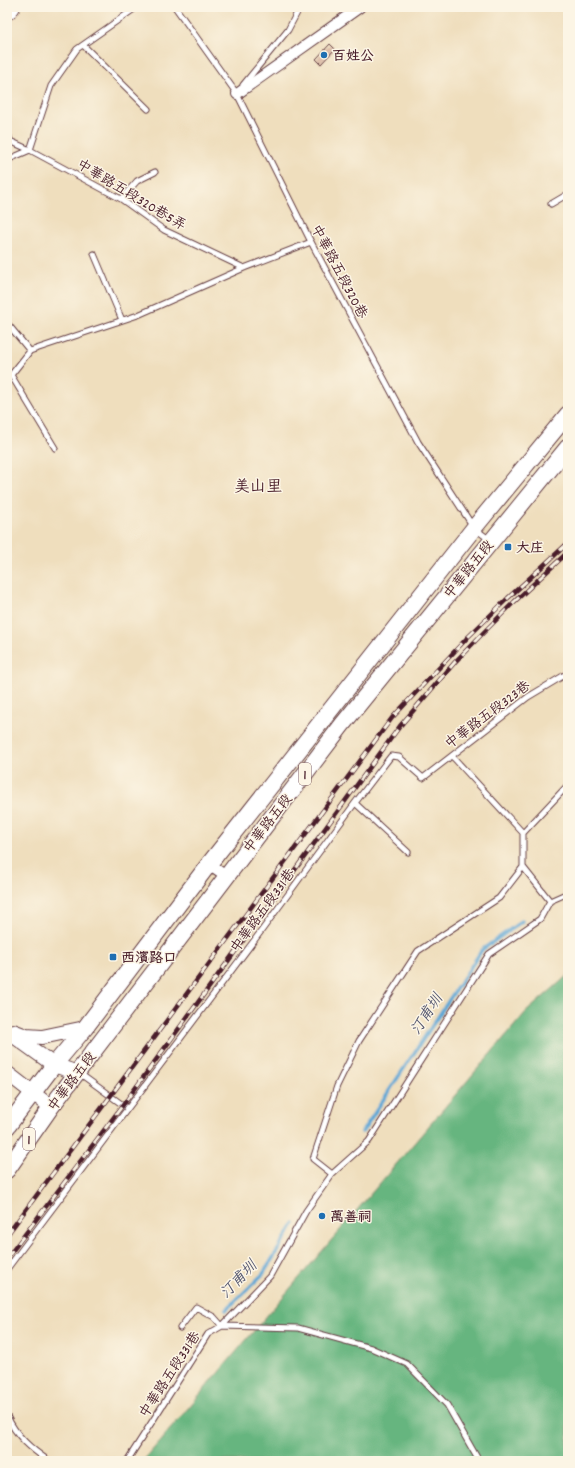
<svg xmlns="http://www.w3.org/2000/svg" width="575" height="1468" font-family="Dekko,'LXGW WenKai TC',sans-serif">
	<rect width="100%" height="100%" fill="#fcf5e5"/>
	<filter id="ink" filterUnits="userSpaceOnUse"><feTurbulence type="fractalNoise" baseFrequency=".025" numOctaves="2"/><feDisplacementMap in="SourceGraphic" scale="8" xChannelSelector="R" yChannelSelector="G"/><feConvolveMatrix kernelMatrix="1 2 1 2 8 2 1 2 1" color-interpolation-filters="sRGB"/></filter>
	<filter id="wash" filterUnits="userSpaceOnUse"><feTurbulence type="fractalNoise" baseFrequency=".012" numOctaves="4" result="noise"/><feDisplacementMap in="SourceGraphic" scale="16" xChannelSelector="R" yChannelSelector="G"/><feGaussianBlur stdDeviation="0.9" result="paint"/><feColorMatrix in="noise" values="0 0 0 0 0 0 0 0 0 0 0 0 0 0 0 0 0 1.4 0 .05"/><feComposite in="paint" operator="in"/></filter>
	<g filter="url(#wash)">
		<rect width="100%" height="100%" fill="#efdebd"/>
		<path fill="#66b57f" stroke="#586a55" d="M568,975V1461H143L526,1012Z"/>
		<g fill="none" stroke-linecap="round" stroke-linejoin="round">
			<path stroke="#5fa7d6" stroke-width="3.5" d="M362,1132L482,950L522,921
				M226,1310L263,1274L294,1224"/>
		</g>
		<g id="blocks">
			<path fill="#cda18a" d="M330,44L335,49L321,64L316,59Z"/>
		</g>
	</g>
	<g filter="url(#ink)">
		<use href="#blocks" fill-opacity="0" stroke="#633c41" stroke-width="1"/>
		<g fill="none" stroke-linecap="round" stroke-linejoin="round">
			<g stroke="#633c41" stroke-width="7">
				<path id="lane" d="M175,7L237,94L311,242L418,442L474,528L490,540
					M83,45L148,109
					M243,85L288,30L300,7
					M7,130L10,141L30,150L121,199L164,230L244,268
					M7,160L30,150L51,86L77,49L137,7
					M121,199L137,181L155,172
					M551,204L568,194
					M94,254L122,320
					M7,323L30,351
					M11,375L55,448
					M7,378L11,375L30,351L138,315L244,268L311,242
					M355,803L408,852
					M523,833L568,785
					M523,867L550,901
					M79,1073L127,1108
					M332,1174L313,1159L337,1086L359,1041L418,951L499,898L523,867V833L452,756
					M7,1269L262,930L355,803L391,756L399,757L423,778L528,697L568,673
					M222,1326L270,1276L306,1211L332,1174L369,1141L489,954L540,919L550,901L568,893
					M180,1328L196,1307L214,1317L222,1326
					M7,1416C16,1436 31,1449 49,1461
					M127,1461L208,1334L222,1326L298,1328L371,1348L407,1364L447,1405L479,1461"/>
			</g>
			<g stroke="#633c41" stroke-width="12">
				<path id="street" d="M237,94L360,7
					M209,864L226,876"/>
			</g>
			<g stroke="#633c41" stroke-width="16">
				<path id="secondary" d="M7,1031L54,1065L78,1073
					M13,1031L26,1036L42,1037L85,1028
					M7,1073L51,1107"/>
			</g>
			<g stroke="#633c41" stroke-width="18">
				<path id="primary" d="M7,12L12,7
					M7,1127L54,1065L85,1028L209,864L474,528L568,414
					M7,1170L51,1107L342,725L568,447"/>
			</g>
			<use href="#lane" stroke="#fff" stroke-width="5"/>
			<use href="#street" stroke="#fff" stroke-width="10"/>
			<use href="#secondary" stroke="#fff" stroke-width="14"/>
			<use href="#primary" stroke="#fff" stroke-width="16"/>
			<g stroke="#4a1f2b" stroke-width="4.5">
				<path id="rail" d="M7,1235L392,718L468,637L508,598L568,543
					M7,1258L123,1105L400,726L455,662L484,632L514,602L568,552"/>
			</g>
			<use href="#rail" stroke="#fcf5e5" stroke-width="3" stroke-dasharray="9" stroke-linecap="butt"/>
		</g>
	</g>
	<g fill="#1f6fb2" stroke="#fcf5e5" stroke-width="1.5">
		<circle cx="324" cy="55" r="4"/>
		<rect x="504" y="543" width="8" height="8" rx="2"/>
		<rect x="109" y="953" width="8" height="8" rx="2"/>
		<circle cx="322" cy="1216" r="4"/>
	</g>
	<g text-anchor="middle" stroke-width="3" stroke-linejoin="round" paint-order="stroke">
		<g fill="#fcf5e5" stroke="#7f5f63" stroke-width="1">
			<rect x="299" y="763" width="12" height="22" rx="3"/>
			<rect x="23" y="1128" width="12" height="22" rx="3"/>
		</g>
		<g font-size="13" font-weight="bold" fill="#4a1f2b">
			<text x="305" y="779">1</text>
			<text x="29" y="1144">1</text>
		</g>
		<g font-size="14" font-weight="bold" fill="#4a1f2b" stroke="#fcf5e5" text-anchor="start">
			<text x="332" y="60">百姓公</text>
			<text x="516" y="552">大庄</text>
			<text x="121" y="962">西濱路口</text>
			<text x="330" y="1221">萬善祠</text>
		</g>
		<g font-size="14" fill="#4a1f2b" stroke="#fcf5e5">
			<text transform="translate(132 194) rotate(31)" y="5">中華路五段320巷5弄</text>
			<text transform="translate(340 271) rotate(62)" y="5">中華路五段320巷</text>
			<text transform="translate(468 569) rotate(-51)" y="5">中華路五段</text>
			<text transform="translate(487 714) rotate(-37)" y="5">中華路五段323巷</text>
			<text transform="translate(267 823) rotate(-52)" y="5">中華路五段</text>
			<text transform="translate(262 910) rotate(-54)" y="5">中華路五段331巷</text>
			<text transform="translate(71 1081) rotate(-53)" y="5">中華路五段</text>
			<text transform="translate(169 1374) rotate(-57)" y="5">中華路五段331巷</text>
		</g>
		<g font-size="15" font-style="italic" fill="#52556f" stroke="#fcf5e5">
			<text transform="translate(426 1014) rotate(-57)" y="5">汀甫圳</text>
			<text transform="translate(238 1279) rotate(-46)" y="5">汀甫圳</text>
		</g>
		<g font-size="16" fill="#4a1f2b" stroke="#fcf5e5">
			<text x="258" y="491">美山里</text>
		</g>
	</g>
	<rect width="575" height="1468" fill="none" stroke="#fcf5e5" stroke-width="24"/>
</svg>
